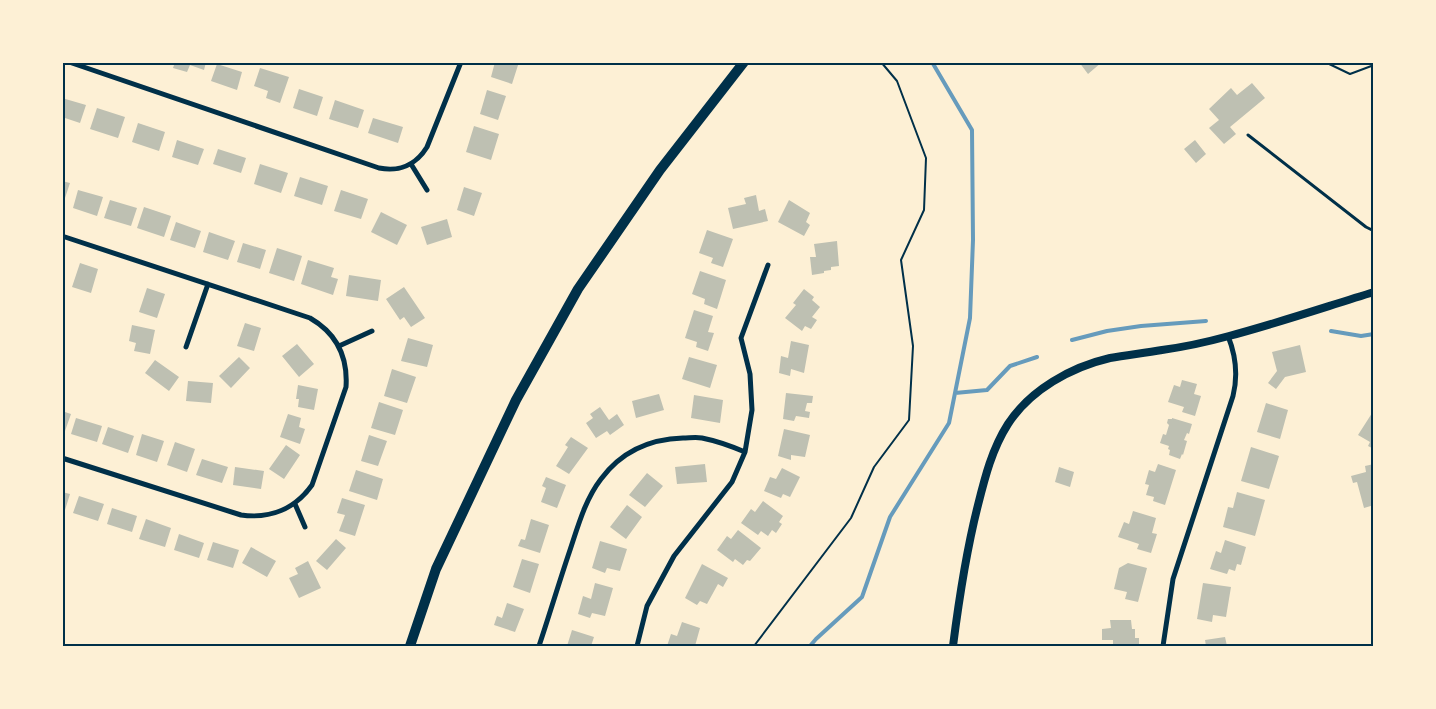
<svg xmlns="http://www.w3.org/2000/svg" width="1436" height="709" font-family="'Nunito Sans',sans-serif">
	<rect width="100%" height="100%" fill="#fdf0d5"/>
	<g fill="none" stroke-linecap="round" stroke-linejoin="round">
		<path stroke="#669bbc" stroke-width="4" d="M1331,331L1361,336L1374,334
			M1072,340L1107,331L1141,326L1206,321
			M955,393L987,390L1010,366L1037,357
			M810,646L816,639L862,597L890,517L949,423L970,318L973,240L972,130L932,62"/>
	</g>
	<path fill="#bec0b2" d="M175,62H206L204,70L190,65L187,72L173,68Z
		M495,62H519L512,84L491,77Z
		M1079,62H1102L1088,74Z
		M217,64L242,72L237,90L211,81Z
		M260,68L289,77L280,103L266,98L268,91L254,86Z
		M1252,83L1265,98L1230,127L1236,134L1224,144L1209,128L1219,120L1209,109L1231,88L1237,95Z
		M299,89L323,97L317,116L293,108Z
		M487,90L506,96L498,120L480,114Z
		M62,98L86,105L80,123L62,117Z
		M335,100L364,110L358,128L329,119Z
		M97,108L125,117L118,138L90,129Z
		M373,118L403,127L398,143L368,133Z
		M138,123L165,132L159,151L132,142Z
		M474,126L499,134L491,160L466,152Z
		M177,140L204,149L198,165L172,157Z
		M1195,140L1206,154L1196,163L1184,149Z
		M218,149L246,158L241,173L213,164Z
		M260,164L288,173L281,193L254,184Z
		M300,177L328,186L322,205L294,196Z
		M62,181L70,183L63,204L62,203Z
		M464,187L482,193L474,216L457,210Z
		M78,190L103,197L97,216L73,208Z
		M341,190L368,199L361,219L334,211Z
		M756,195L759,211L765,209L768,221L733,229L728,208L746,204L744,198Z
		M110,200L137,208L131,226L104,218Z
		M789,200L810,213L806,222L810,225L804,236L778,222Z
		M144,207L171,216L164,237L137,228Z
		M381,212L407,225L397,245L371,232Z
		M447,219L452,237L427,245L421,227Z
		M176,222L201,231L195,248L170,240Z
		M707,230L733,239L723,267L711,263L713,258L699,253Z
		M209,232L235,241L228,260L203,252Z
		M837,241L839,266L831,267V270L824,271V273L812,275L810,257H816L814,244Z
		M243,243L266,250L260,269L237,262Z
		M277,248L302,256L294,281L269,273Z
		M308,260L334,268L331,277L338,279L333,295L301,284Z
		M80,263L98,269L91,293L72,287Z
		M700,271L726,280L717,309L704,304L705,299L692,294Z
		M349,275L381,280L378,301L346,296Z
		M404,287L425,318L411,327L404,317L400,320L386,299Z
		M147,288L165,294L157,318L139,312Z
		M804,289L814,297L812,300L820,307L812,317L817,320L811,329L805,326L802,331L785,318L796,305L793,303Z
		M694,310L713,316L708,332L714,333L708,351L696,347L697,342L685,338Z
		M245,323L261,328L254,351L237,346Z
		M132,325L155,330L150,354L134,351L136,343L129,341Z
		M408,338L433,345L427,367L401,361Z
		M791,341L809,345L804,373L791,369L790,376L779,373L781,356L788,358Z
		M297,344L314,364L299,377L282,356Z
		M1300,345L1306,372L1285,377L1276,389L1268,383L1277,371L1272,352Z
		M239,357L250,368L231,388L219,376Z
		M689,357L717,365L710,388L682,379Z
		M155,360L179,377L169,391L145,373Z
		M392,369L416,377L407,403L384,396Z
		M1182,380L1197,384L1194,394L1201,396L1195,416L1182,412L1184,407L1168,402L1174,385L1180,387Z
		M188,381L213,383L211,403L186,401Z
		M298,385L318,389L314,410L298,407L299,399H296Z
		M786,393L813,396L812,403H807L805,411L810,412L809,418L796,416L794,421L783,419Z
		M659,394L664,410L636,418L632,401Z
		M694,395L723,400L720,423L691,418Z
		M379,402L403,410L395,435L371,428Z
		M1266,403L1288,410L1280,439L1257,432Z
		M600,407L609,420L617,414L624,425L610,435L607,431L596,438L586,423L593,418L590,414Z
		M1374,410V449L1368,446L1370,442L1358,435Z
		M62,411L71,414L65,431L62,430Z
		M288,414L301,418L299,427L305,429L300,444L280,437Z
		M76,418L102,426L97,442L71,434Z
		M1172,418L1192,424L1189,434L1187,433L1184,440L1187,441L1183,455L1182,454L1180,459L1169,455L1170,450L1168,449L1169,446L1160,443L1163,434L1166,435L1169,425L1167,423L1168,419H1172Z
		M108,427L134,436L128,453L102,444Z
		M784,429L810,435L805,457L791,455V460L778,456Z
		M142,434L164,441L157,462L136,455Z
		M369,435L387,441L378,466L361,461Z
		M571,437L588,448L569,474L556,466L568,447L565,445Z
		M175,442L195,449L187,472L167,465Z
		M286,445L300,455L284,479L269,469Z
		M1251,447L1279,456L1269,489L1241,481Z
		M202,459L228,467L222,483L196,475Z
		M705,464L707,482L677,484L675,467Z
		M1158,464L1176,470L1165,505L1153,501L1154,497L1146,495L1149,485L1145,484L1149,470L1155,472Z
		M1374,464V505L1364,508L1357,482L1353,483L1351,476L1366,472L1365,466Z
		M235,467L264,471L261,489L233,485Z
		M1059,467L1074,472L1070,487L1055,482Z
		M782,468L800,477L790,497L783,494L781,498L764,491L770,477L776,479Z
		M356,470L383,479L377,500L349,491Z
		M647,473L663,486L645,507L629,495Z
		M546,477L566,485L557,508L541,502L546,488L542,486Z
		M62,492L70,494L65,510L62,509Z
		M1237,492L1265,500L1255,536L1223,527L1228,507L1233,508Z
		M79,496L104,504L98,521L73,513Z
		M342,498L365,505L355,536L339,531L345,515L337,513Z
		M763,501L783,516L779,522L782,524L776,533L772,530L768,536L761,531L758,535L741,523L751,509L755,512Z
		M627,505L642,517L626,539L610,527Z
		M112,508L137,516L132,532L107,524Z
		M1133,511L1156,518L1152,533L1157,534L1151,553L1137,549L1139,544L1118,537L1124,522L1129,524Z
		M146,519L171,528L165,547L139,539Z
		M531,519L549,525L540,553L518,546L521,539L525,540Z
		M738,530L761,548L750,561L747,560L743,565L735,559L733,562L717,550L727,536L731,539Z
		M179,534L204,543L199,558L174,550Z
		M336,539L346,548L327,570L316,561Z
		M1225,540L1246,547L1241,565L1237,564L1235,571L1229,569L1227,574L1210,569L1216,551L1221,553Z
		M600,541L627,549L620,571L607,568L605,573L592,568Z
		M213,542L239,550L233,568L207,560Z
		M251,547L276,561L267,577L242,563Z
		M522,559L539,564L530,593L513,587Z
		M308,561L321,588L299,598L289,578L298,574L295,568Z
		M1128,563L1147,568L1138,602L1125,599L1127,592L1114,589L1119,568Z
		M702,564L728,578L723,587L718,584L707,604L700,601L697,605L685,598Z
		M595,583L613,588L605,616L592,613L590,618L578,614L583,596L591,599Z
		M1203,583L1231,587L1226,617L1213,615L1212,622L1197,619Z
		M507,603L524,609L515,632L494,625L497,616L502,618Z
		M1110,620H1131L1132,629H1135V638H1139V646H1113V640H1102V629L1111,628Z
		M682,622L700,628L695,646H667L671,634L677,636Z
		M572,630L594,637L591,646H567Z
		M1225,637L1227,646H1206L1205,640Z"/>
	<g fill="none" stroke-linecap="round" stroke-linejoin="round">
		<path stroke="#003049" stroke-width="2" d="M1325,62L1350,74L1374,65
			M754,646L851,518L874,467L909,420L913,346L901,260L924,210L926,158L897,81L881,62"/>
		<path stroke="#003049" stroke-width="3" d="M1248,135L1366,227L1374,231"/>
		<path stroke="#003049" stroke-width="5" d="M69,62L379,168C399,172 416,165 427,147L461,62
			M411,164L427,190
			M62,236L310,318C336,333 348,357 346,387L312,485C295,509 270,519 241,515L62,458
			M339,346L372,331
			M186,347L208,284
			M295,504L305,527
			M539,646C549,616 558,586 568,556C577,530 584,501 601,479C621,452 650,439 683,438C689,438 696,437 702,438C717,441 731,446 745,452
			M637,646L647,606L674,556L732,482L745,452L752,410L750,374L741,338L768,265
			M1163,646L1173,579L1233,396C1238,376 1236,356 1228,336"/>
		<path stroke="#003049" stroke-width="8" d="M953,646C959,599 966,552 978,505C985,477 992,449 1008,424C1030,390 1071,367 1110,358C1127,355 1145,353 1162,350C1184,347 1207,342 1229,336C1278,323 1325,307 1374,292"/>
		<path stroke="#003049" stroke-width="10" d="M410,646L436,569L516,400L578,289L660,170L744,62"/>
	</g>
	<rect width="1436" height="709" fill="none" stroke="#fdf0d5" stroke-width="128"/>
	<rect x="64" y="64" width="1308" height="581" fill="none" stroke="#003049" stroke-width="2"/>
</svg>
